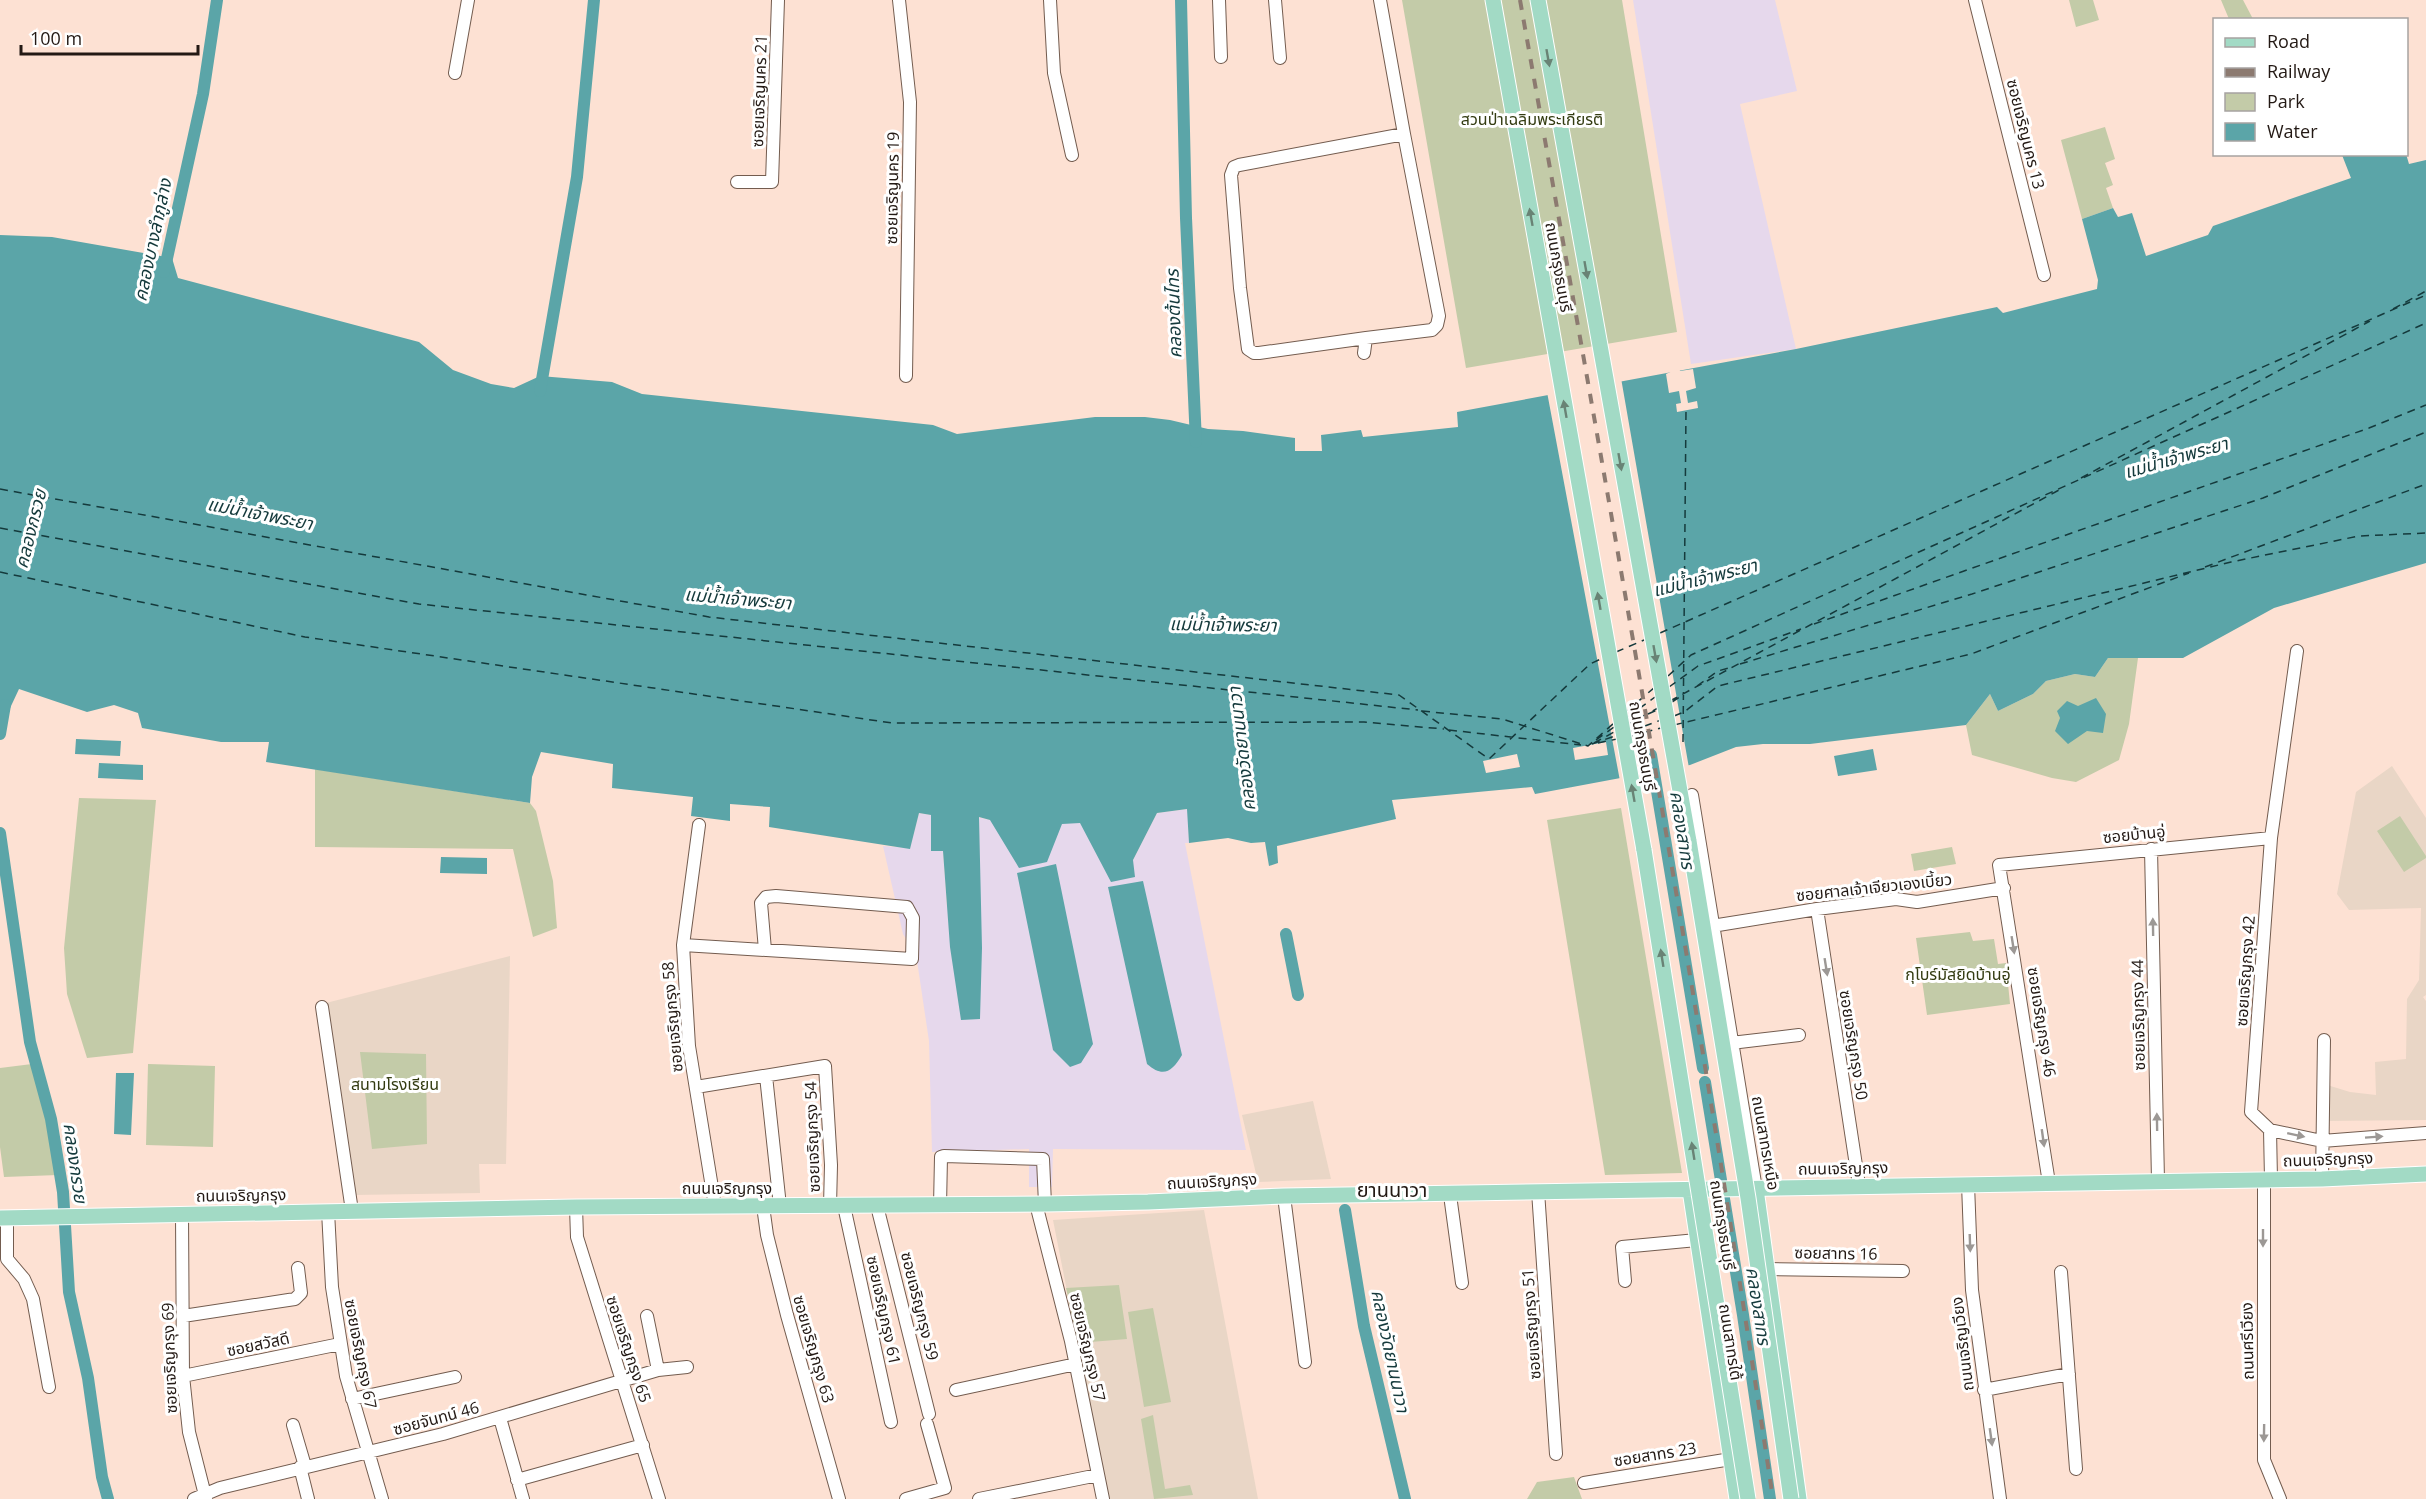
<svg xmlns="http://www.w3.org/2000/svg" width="2426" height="1499" font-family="'Open Sans','Noto Sans Thai',sans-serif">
	<rect width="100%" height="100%" fill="#fde1d3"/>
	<path fill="#e6d8ec" d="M1633,0H1775L1797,91L1740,104L1796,349L1691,364Z
		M1188,809L1189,843H1185L1246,1150L1053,1149L1052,1187H1029V1149L932,1152L929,1041L916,954L903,934L883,846L910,848L919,813L931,815V851L943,850L947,907L979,906L978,817L990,820L1080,823L1133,860L1157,813Z"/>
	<path fill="#e9d6c6" d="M2392,766L2426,818V995L2423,997L2426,1001V1120L2324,1121V1084L2350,1092L2376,1095L2375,1062L2406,1059L2407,999L2419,980L2421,908L2349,910L2337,894L2356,792Z
		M510,956L506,1164H479L480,1193L354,1195L326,1003Z
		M1313,1101L1331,1179L1258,1182L1242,1115Z
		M1204,1210L1258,1499H1108L1053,1220Z"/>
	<path fill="#c3cba8" d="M1402,0H1622L1677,332L1466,368Z
		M2069,0H2093L2099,20L2076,27Z
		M2221,0H2243L2253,19H2229Z
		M2105,127L2115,159L2105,163L2113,185L2106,188L2113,208L2082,219L2061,140Z
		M2108,658H2138L2129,724L2119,760L2076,782L2052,778L1972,755L1966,725L1990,694L1998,711L2033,694L2046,681L2075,674L2095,677Z
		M315,769L530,803L536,811L553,881L557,928L533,937L513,849L315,847Z
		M79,798L156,800L133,1053L87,1058L67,994L64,948Z
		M1621,808L1682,1173L1605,1175L1547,820Z
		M2400,816L2426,856V858L2404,872L2377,831Z
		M1952,847L1956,864L1914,871L1911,854Z
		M1970,932L1973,941L1994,939L1998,964L2006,963L2010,1004L1927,1015L1916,938Z
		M360,1052L426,1054L427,1144L372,1149Z
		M32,1064L48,1120L58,1175L4,1177L0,1147V1068Z
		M148,1064L215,1066L213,1147L146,1145Z
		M1119,1285L1127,1339L1078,1343L1066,1288Z
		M1153,1308L1171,1402L1144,1407L1128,1312Z
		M1153,1415L1165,1489L1190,1485L1193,1495L1154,1499L1141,1419Z
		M1574,1477L1582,1499H1527L1537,1482Z"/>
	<path fill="#5ba5a8" d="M2406,154L2409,164L2426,160V563L2274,608L2183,658H2108L2095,677L2075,674L2046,681L2033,694L1998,711L1990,694L1966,725L1810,744H1763L1736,747L1690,765L1535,794L1532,787L1392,800L1396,819L1277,846L1278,863L1269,866L1265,842L1251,843L1228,838L1189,843L1187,809L1157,813L1133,860L1135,877L1111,882L1080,823L1062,824L1047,862L1019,868L990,820L979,817L982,948L980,1019L961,1020L950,947L943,851H931V815L919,813L910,849L769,827L770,807L730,804V821L691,816L693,797L612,788L613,764L541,752L532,777L530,803L266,762L269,742H221L142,728L138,713L114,705L87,712L19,689L4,721L0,719V235L52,237L172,258L178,278L419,342L453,370L491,384L514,388L540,376L612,382L642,394L933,425L957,434L1095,417H1145L1170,420L1208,429L1243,431L1295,438V451H1322L1321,435L1361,430L1363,437L1458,427L1457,412L1796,349L1997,307L2003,313L2097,289L2098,280L2082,219L2113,208L2118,217L2132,213L2146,256L2208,235L2213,226L2351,178L2342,155Z
		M2096,698L2106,714L2103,733L2087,731L2068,744L2055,731L2060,718L2057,711L2067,701L2078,706Z
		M76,739L121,741L120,756L75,754Z
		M1873,749L1877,770L1838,776L1834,756Z
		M99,763L143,765V780L98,778Z
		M441,857L487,858V874L440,873Z
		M1056,864L1093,1044L1081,1063L1070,1067L1053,1050L1017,873Z
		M1143,881L1182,1055C1172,1072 1163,1078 1147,1064L1108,887Z
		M116,1073H134L131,1135L114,1134Z"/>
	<path fill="#fde1d3" d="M1679,368L1680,371L1693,369L1696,388L1686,391L1688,403L1697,401L1698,408L1677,412L1676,404L1681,403L1679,391L1669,393L1666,374Z
		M1621,378L1689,768L1620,781L1547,392Z
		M1606,742L1608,755L1575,760L1573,748Z
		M1517,754L1520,767L1486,773L1483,761Z"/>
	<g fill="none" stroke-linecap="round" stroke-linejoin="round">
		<path stroke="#5ba5a8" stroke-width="12" d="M1181,0L1186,218L1196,442
			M164,272L203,94L217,0
			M540,391L577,177L594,0
			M0,734L5,705
			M1651,755L1703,1068
			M0,833L30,1042L51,1119L63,1192L69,1292L88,1378L102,1477L108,1499
			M1286,934L1298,995
			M1705,1082L1743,1315L1770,1499
			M1345,1210L1364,1326L1405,1499"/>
		<path stroke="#153a3c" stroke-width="1.5" stroke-dasharray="8 6" stroke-linecap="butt" d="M2393,309L2426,291
			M2081,478L2370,321
			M0,489L709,617L1399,695L1489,759L1590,664L1603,658
			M0,528L419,604L1418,710
			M2205,567L2426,484
			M0,572L305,637L892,723L1364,722L1444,729
			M1814,624L2369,428L2426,405
			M1660,633L2426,295
			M1616,652L1644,640
			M1740,664L1972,594L2263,498L2426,432
			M1668,676L1691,655L2426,323
			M1697,686L1718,671L1732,667
			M1669,687L1698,666L1801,629
			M1670,701L2059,490
			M1672,702L1683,695
			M1422,711L1502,719L1588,746L1614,723
			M1627,711L1655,687
			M1648,714L1657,710
			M1674,716L1684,712L1718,686L2231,562L2359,536L2426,533
			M1628,717L1655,697
			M1628,724L1658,708
			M1674,725L1971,654L2189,573
			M1449,730L1581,745
			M1631,731L1661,720
			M1631,736L1661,728
			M1596,740L1614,727
			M1683,742L1686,410
			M1594,743L1616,731
			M1598,743L1617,739
			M1592,744L1615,736"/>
		<g stroke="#735c4f" stroke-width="14">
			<path id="minor" d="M899,0L910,102L906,376
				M1050,0L1054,73L1072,155
				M1219,0L1221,57
				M1275,0L1280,58
				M1975,0L2044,275
				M455,73L468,0
				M737,182H772L778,0
				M1366,338L1259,353H1254L1248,349L1240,288L1231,175L1234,167L1239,165L1404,134L1380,0
				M1364,353L1366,338L1432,330L1437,325L1439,316L1404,134
				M2297,651L2271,838L2251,1112L2270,1130L2322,1141L2426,1133
				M1692,795L1756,1189
				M699,825L683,945L689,1046L715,1206
				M2151,849L2158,1180
				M1817,909L1859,1185
				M1712,926L1817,909L1896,899L1917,902L2004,888
				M683,945L912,959L913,918L907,907L776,896L766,897L761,903L765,950
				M322,1007L352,1211
				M1731,1043L1799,1035
				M766,1076L780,1206
				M696,1087L825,1066L831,1165L830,1206
				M2270,1130L2271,1179
				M2322,1179L2324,1040
				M2264,1180V1460L2280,1499
				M2049,1183L1999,865L2271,838
				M1968,1184L1972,1290L2000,1499
				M1538,1191L1556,1454
				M1450,1195L1462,1283
				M1284,1196L1305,1362
				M1036,1204L1071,1341L1103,1499
				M763,1206L767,1235L787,1315L839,1499
				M844,1206L891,1422
				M877,1206L929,1414
				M940,1206L941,1157L944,1156L1043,1159L1045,1204
				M576,1207L577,1237L659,1499
				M328,1211L332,1287L346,1376L382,1499
				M182,1214L183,1376L189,1432L206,1499
				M7,1218V1259L24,1279L33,1299L49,1387
				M1768,1269L1903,1271
				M2061,1272L2076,1469
				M1625,1281L1622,1247L1697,1240
				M183,1316L295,1299L301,1293L298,1268
				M647,1316L658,1370
				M183,1376L340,1344
				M956,1390L1076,1364
				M1984,1390L2069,1374
				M352,1399L455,1377
				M500,1418L523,1499
				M293,1425L305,1466
				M300,1467L308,1499
				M517,1480L643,1445
				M1584,1483L1731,1459
				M194,1499L220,1488L443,1434L658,1370L687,1367
				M906,1499L945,1488L927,1424
				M979,1499L1098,1475"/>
		</g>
		<g stroke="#fff" stroke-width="17">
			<path id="major" d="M1493,0L1644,850
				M1538,0L1689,841
				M1756,1189L1799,1499
				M1690,1190L1737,1499
				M0,1218L576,1207L1045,1204L1148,1202L1284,1196L2322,1179L2426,1174"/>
		</g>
		<use href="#minor" stroke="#fff" stroke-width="12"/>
		<use href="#major" stroke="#a2dac5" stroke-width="15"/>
		<path stroke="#8c7a70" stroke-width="4" stroke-dasharray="10 10" stroke-linecap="butt" d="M1520,0C1609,499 1698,998 1773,1499"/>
		<g stroke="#fff" stroke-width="17" stroke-linecap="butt">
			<path id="major-bridge" d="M1689,841L1748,1198L1791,1499
				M1644,850L1748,1499"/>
		</g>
		<use href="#major-bridge" stroke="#a2dac5" stroke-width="15"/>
	</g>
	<defs><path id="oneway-solid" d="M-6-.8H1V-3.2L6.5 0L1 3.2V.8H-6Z" transform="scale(1.5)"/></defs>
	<g fill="#698375">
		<use href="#oneway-solid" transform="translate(1548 58) rotate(80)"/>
		<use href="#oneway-solid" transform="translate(1531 217) rotate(-100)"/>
		<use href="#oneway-solid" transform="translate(1586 270) rotate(80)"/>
		<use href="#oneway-solid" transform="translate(1565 409) rotate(-100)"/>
		<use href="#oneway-solid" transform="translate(1620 462) rotate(80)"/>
		<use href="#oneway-solid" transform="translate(1599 601) rotate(-100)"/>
		<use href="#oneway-solid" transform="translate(1655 654) rotate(80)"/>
		<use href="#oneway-solid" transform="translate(1633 793) rotate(-100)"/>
		<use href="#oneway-solid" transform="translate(1662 958) rotate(-99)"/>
		<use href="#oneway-solid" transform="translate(1693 1151) rotate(-99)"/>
	</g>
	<g fill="#9c9895">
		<use href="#oneway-solid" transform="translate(2153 927) rotate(-91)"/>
		<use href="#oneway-solid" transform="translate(2013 945) rotate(81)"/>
		<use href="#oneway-solid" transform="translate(1826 967) rotate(81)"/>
		<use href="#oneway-solid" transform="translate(2157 1122) rotate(-91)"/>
		<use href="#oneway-solid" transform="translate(2296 1135) rotate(12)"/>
		<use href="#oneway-solid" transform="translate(2374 1137) rotate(-4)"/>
		<use href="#oneway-solid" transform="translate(2043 1138) rotate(82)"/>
		<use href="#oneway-solid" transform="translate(2263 1238) rotate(90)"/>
		<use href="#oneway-solid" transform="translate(1970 1243) rotate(88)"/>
		<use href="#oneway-solid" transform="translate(2264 1433) rotate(91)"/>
		<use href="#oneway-solid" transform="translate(1991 1437) rotate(82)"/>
	</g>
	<g text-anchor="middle" stroke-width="6" stroke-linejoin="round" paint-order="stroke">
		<g font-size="16" fill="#231914" stroke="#fff">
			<text transform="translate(759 91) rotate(-88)" y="6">ซอยเจริญนคร 21</text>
			<text transform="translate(2026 134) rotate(76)" y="6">ซอยเจริญนคร 13</text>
			<text transform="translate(892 188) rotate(-89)" y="6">ซอยเจริญนคร 19</text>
			<text transform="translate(1559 267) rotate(80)" y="6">ถนนกรุงธนบุรี</text>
			<text transform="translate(1643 746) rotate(80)" y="6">ถนนกรุงธนบุรี</text>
			<text transform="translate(2134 834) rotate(-6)" y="6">ซอยบ้านอู่</text>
			<text transform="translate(1874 887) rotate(-6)" y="6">ซอยศาลเจ้าเจียวเองเบี้ยว</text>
			<text transform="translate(2245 971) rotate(-86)" y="6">ซอยเจริญกรุง 42</text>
			<text transform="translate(2138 1015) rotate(-91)" y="6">ซอยเจริญกรุง 44</text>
			<text transform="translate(672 1017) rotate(-95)" y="6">ซอยเจริญกรุง 58</text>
			<text transform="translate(2042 1022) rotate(81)" y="6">ซอยเจริญกรุง 46</text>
			<text transform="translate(1854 1045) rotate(81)" y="6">ซอยเจริญกรุง 50</text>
			<text transform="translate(812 1137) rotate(-92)" y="6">ซอยเจริญกรุง 54</text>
			<text transform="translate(1766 1143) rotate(80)" y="6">ถนนสาทรเหนือ</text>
			<text transform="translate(2328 1159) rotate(-2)" y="6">ถนนเจริญกรุง</text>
			<text transform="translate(1843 1168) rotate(-1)" y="6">ถนนเจริญกรุง</text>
			<text transform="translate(1212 1181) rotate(-3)" y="6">ถนนเจริญกรุง</text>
			<text x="727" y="1194">ถนนเจริญกรุง</text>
			<text transform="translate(241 1195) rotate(-1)" y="6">ถนนเจริญกรุง</text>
			<text transform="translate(1723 1225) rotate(81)" y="6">ถนนกรุงธนบุรี</text>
			<text transform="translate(1836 1253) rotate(1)" y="6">ซอยสาทร 16</text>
			<text transform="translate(920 1306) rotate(76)" y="6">ซอยเจริญกรุง 59</text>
			<text transform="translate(884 1310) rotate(78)" y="6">ซอยเจริญกรุง 61</text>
			<text transform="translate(1531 1324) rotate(-94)" y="6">ซอยเจริญกรุง 51</text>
			<text transform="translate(2247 1341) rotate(-91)" y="6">ถนนศรีเวียง</text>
			<text transform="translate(1731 1342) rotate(81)" y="6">ถนนสาทรใต้</text>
			<text transform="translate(258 1344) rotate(-12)" y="6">ซอยสวัสดี</text>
			<text transform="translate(1962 1344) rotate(-97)" y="6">ถนนเจริญเวียง</text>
			<text transform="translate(1088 1347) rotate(77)" y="6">ซอยเจริญกรุง 57</text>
			<text transform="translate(629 1349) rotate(72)" y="6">ซอยเจริญกรุง 65</text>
			<text transform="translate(814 1349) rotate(74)" y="6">ซอยเจริญกรุง 63</text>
			<text transform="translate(361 1354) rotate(79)" y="6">ซอยเจริญกรุง 67</text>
			<text transform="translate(169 1358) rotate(-92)" y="6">ซอยเจริญกรุง 69</text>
			<text transform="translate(436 1418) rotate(-15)" y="6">ซอยจันทน์ 46</text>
			<text transform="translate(1655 1454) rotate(-9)" y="6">ซอยสาทร 23</text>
		</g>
		<g font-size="16" fill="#343c12" stroke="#fff">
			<text x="1532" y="125">สวนป่าเฉลิมพระเกียรติ</text>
			<text x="1958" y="980">กุโบร์มัสยิดบ้านอู่</text>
			<text x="395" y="1090">สนามโรงเรียน</text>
		</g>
		<g font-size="18" font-style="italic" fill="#153a3c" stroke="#fff">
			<text transform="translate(153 240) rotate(-78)" y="6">คลองบางลำภูล่าง</text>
			<text transform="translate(1174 314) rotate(-92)" y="6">คลองต้นไทร</text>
			<text transform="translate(2176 458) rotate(-16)" y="6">แม่น้ำเจ้าพระยา</text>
			<text transform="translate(260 514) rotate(11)" y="6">แม่น้ำเจ้าพระยา</text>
			<text transform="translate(31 529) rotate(-76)" y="6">คลองกรวย</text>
			<text transform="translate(1705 578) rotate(-14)" y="6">แม่น้ำเจ้าพระยา</text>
			<text transform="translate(738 599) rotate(5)" y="6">แม่น้ำเจ้าพระยา</text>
			<text transform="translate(1223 625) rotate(1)" y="6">แม่น้ำเจ้าพระยา</text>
			<text transform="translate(1242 749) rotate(-97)" y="6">คลองวัดยานนาวา</text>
			<text transform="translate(1682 830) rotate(81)" y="6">คลองสาทร</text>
			<text transform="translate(75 1163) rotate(82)" y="6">คลองกรวย</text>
			<text transform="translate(1758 1306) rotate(81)" y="6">คลองสาทร</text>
			<text transform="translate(1390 1351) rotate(78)" y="6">คลองวัดยานนาวา</text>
		</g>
		<g font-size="20" fill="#231914" stroke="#fff">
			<text x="1392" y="1197">ยานนาวา</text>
		</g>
	</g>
	<rect x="2213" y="18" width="195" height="138" fill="#ffffff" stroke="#a7a3a1" stroke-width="1.5"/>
	<rect x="2225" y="38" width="30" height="9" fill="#a2dac5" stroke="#a7a3a1" stroke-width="1.5"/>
	<text x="2267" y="48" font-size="18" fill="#231914">Road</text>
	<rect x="2225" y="68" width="30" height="9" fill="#8c7a70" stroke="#a7a3a1" stroke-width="1.5"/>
	<text x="2267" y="78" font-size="18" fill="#231914">Railway</text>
	<rect x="2225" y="93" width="30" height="18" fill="#c3cba8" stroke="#a7a3a1" stroke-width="1.5"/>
	<text x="2267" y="108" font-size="18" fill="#231914">Park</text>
	<rect x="2225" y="123" width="30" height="18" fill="#5ba5a8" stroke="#a7a3a1" stroke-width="1.5"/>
	<text x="2267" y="138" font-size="18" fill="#231914">Water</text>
	<path d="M21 45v9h177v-9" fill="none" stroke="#231914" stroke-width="3"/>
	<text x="30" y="45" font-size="18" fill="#231914" stroke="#ffffff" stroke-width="4.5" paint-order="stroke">100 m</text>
</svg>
